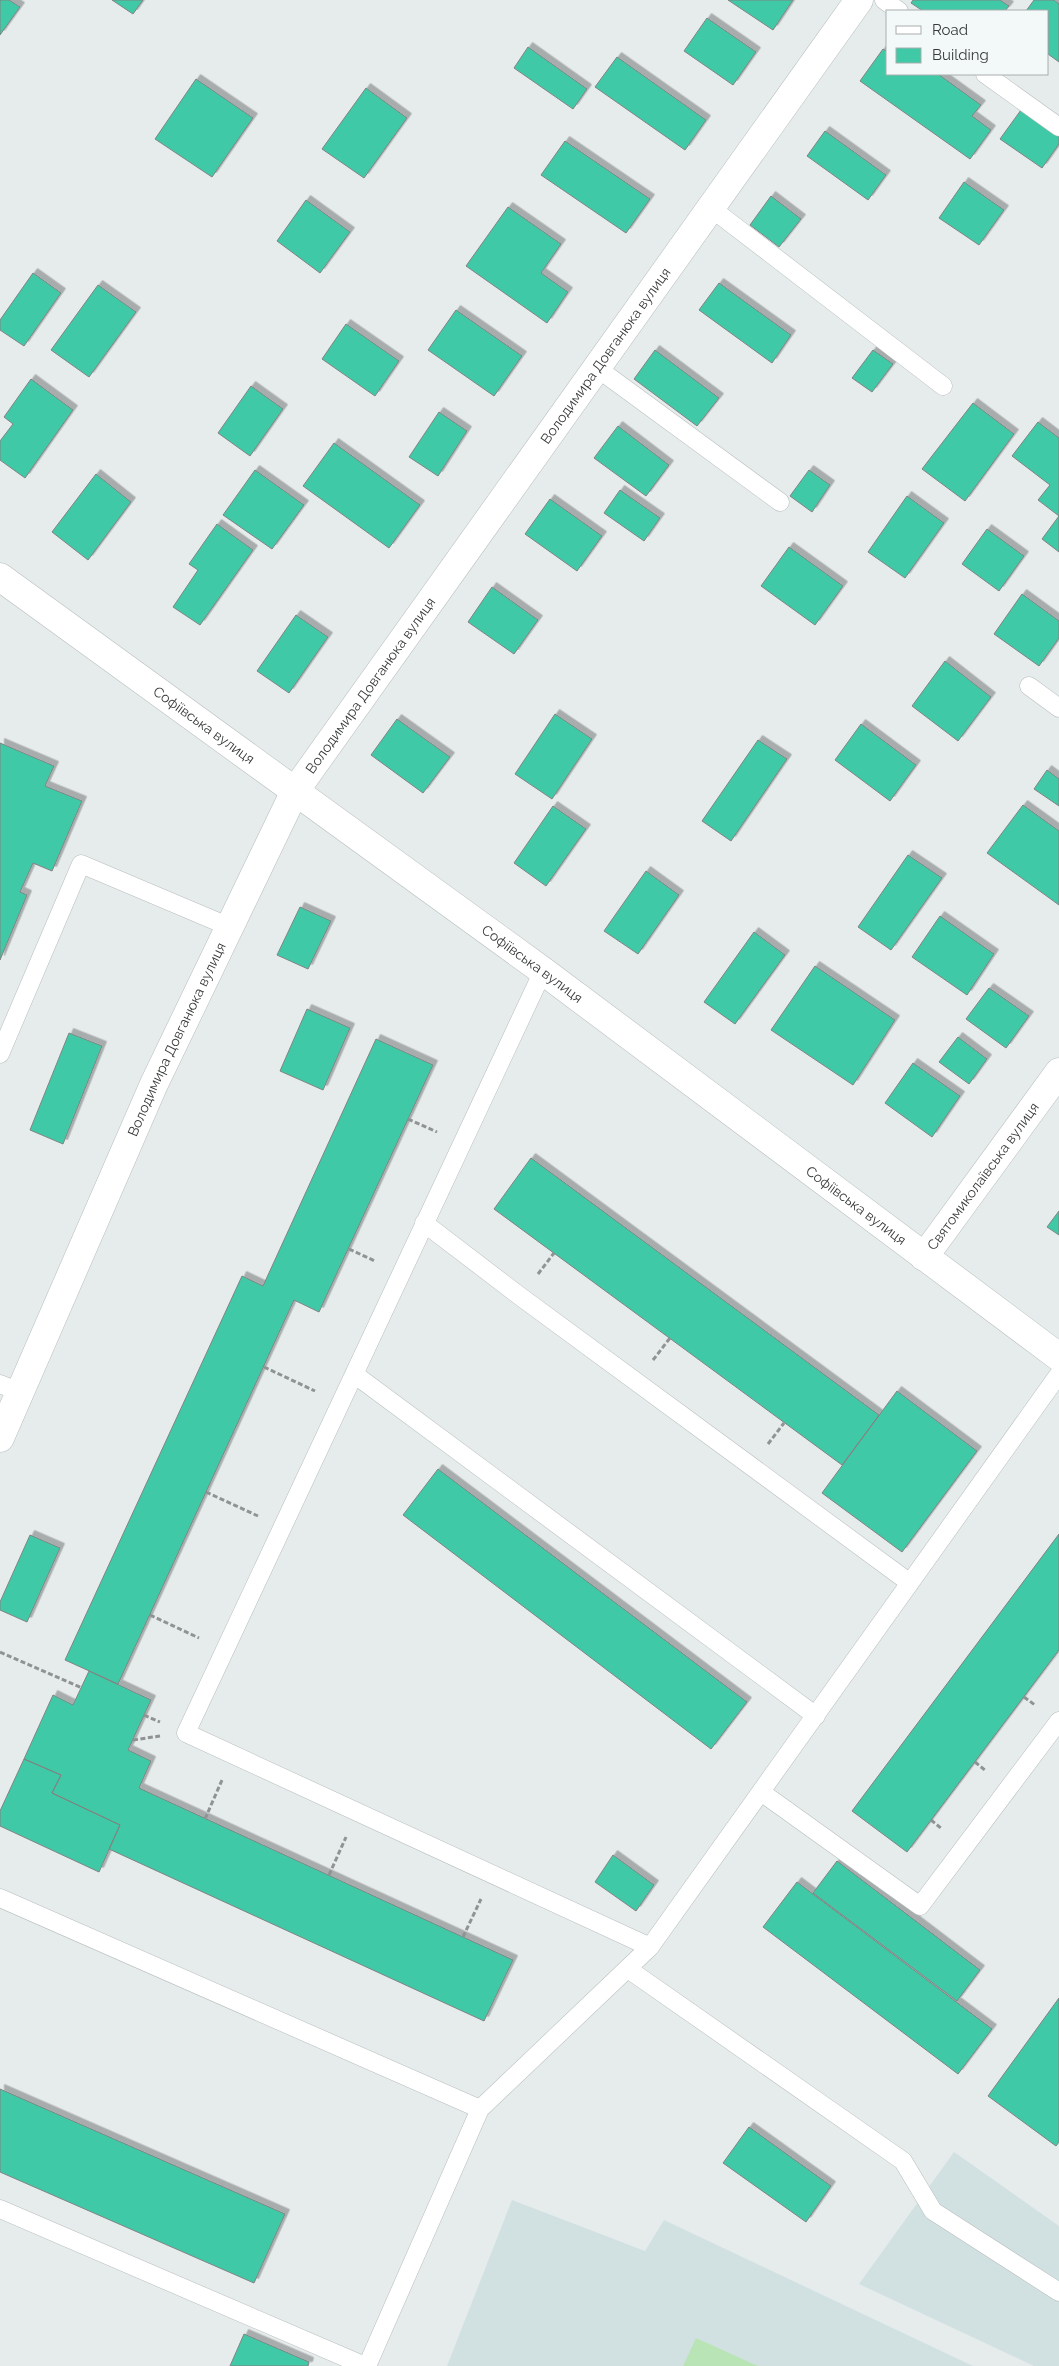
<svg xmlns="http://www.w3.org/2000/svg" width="1059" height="2366" font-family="Raleway,sans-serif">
	<defs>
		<filter id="shadow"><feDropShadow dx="4.5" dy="-4.5" stdDeviation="0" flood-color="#0004"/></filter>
	</defs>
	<rect width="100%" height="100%" fill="#e6ebec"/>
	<path fill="#d1e1e2" d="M954,2152L1059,2226V2366H1034L859,2284Z
		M512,2200L645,2251L664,2220L973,2366H447Z"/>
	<path fill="#b9e5b6" d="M696,2338L758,2366H683Z"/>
	<path fill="#40c9a7" stroke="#7f8482" filter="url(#shadow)" d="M0,0H9L20,7L0,35Z
		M112,0H143L133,14Z
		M728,0H793L773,30Z
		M913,0H1000L1009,6L1005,11H923L911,3Z
		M1034,0H1054L1059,4V62L1048,54V11H1026Z
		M707,18L756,52L733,85L684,51Z
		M528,47L587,89L573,109L514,68Z
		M883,49L888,52V74H938L981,105L972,116L991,130L970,159L860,81Z
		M617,57L706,120L685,150L595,87Z
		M196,79L253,118L212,177L155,139Z
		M366,88L407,118L364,178L322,149Z
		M1021,110L1059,136V144L1042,168L1000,139Z
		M825,131L886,175L868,200L807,156Z
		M565,141L650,199L626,233L541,175Z
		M964,182L1004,210L979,245L939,218Z
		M771,196L801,219L779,247L750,225Z
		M306,200L350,232L320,273L277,241Z
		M508,207L561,244L541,273L568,292L547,323L466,266Z
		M33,273L61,293L24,346L0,330V320Z
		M719,283L791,335L772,363L699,310Z
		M98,285L136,312L89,377L51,350Z
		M456,310L522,356L494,396L428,350Z
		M346,324L399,361L375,396L322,359Z
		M655,350L719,398L697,426L634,379Z
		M873,350L893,364L872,392L852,378Z
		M31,379L73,410L25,478L0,460V441L13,424L4,417Z
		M251,386L283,409L250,456L218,433Z
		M973,403L1014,434L965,501L922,469Z
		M439,412L467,431L438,476L409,457Z
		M1038,422L1059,438V516L1038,500L1050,485L1012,456Z
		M618,426L669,465L646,496L594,458Z
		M334,443L420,505L389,548L303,486Z
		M255,470L304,505L272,549L223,515Z
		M809,470L830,485L812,512L790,496Z
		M96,474L131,502L88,560L52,532Z
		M620,490L660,518L644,541L604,513Z
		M907,496L944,523L905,578L868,552Z
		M550,499L602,536L577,571L525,534Z
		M1059,516V552L1042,539Z
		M217,524L253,550L200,625L173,607L198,570L189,564Z
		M987,529L1024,556L999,591L962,564Z
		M789,547L843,586L815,625L761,586Z
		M492,587L538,620L514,654L468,622Z
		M1022,594L1059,621V638L1039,666L994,634Z
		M296,615L328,637L289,693L257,671Z
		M945,661L991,697L958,741L912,706Z
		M555,714L592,739L552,799L515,774Z
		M397,719L450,757L423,793L371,755Z
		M861,724L916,765L890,801L835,760Z
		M758,740L787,759L731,841L702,821Z
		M0,743L54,766L45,786L82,801L52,871L33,863L20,892L27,895L0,960Z
		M1047,770L1059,779V806L1034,789Z
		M1023,805L1059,831V905L987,853Z
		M553,806L586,829L546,886L514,863Z
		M908,855L942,878L891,950L858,927Z
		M646,871L679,895L638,954L604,931Z
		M300,907L331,921L308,969L277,955Z
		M940,916L994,954L967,995L912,957Z
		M754,932L785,955L735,1024L704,1002Z
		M815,966L895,1020L853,1085L771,1030Z
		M989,988L1029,1016L1006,1048L966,1019Z
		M307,1009L350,1028L323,1090L280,1071Z
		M69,1033L102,1046L63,1144L30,1130Z
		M958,1037L987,1059L969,1084L939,1062Z
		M376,1039L433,1065L319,1312L294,1300L118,1684L65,1660L242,1276L263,1286Z
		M913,1063L960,1096L932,1137L885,1103Z
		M531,1158L879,1415L842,1465L494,1209Z
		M1059,1211V1235L1047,1227Z
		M897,1391L977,1451L902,1552L822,1493Z
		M438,1469L747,1702L711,1749L403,1515Z
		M1059,1534V1650L907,1852L852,1811Z
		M30,1535L60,1548L27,1622L0,1610V1602Z
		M89,1671L151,1700L128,1750L151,1761L139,1788L513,1960L484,2021L109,1849L120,1825L52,1793L61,1775L24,1759L53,1695L73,1705Z
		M24,1759L61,1775L52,1793L120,1825L99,1872L0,1826V1811Z
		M613,1855L654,1885L636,1911L595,1882Z
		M837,1861L980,1970L957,2001L813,1893Z
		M797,1882L992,2029L958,2074L763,1927Z
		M1059,1998V2142L1056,2146L988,2096Z
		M0,2089L285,2214L254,2283L0,2172Z
		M749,2127L831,2186L806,2222L723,2163Z
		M244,2334L309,2362L308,2366H230Z"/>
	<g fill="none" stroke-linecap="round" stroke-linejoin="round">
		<g stroke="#b8bebe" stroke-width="19">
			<path id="lane" d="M884,0L899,11
				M985,74L1059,127
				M711,208L943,386
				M597,368L780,502
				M1029,686L1059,708
				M543,971L186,1733L650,1947
				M0,1054L81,864L230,927
				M424,1223L521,1297L910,1583
				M354,1374L816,1716
				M0,1384L20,1392
				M761,1792L920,1906L1059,1721
				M0,1898L480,2109
				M628,1969L903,2161L933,2211L1059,2292
				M0,2209L365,2366
				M367,2366L480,2109L650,1947L1059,1374"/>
		</g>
		<g stroke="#b8bebe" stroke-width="29">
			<g id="street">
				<path id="s1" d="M924,1257L1059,1072"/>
			</g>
		</g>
		<g stroke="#b8bebe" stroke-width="29">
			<g id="secondary">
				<path id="s2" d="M0,577L543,971L1059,1357"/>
				<path id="s3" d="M0,1438L154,1084L295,791L859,0"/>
			</g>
		</g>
		<path stroke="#8f9393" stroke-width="3" stroke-dasharray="5 2.5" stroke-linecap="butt" d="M408,1119L437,1132
			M349,1249L375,1261
			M538,1274L554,1253
			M653,1360L670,1338
			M264,1367L315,1391
			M768,1444L784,1423
			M206,1492L258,1516
			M150,1615L199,1638
			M0,1652L82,1688
			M1024,1697L1035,1705
			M144,1715L160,1722
			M133,1740L160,1736
			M975,1762L986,1771
			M205,1819L222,1780
			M931,1820L942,1829
			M329,1875L346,1837
			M463,1937L481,1899"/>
		<use href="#lane" stroke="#fff" stroke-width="18"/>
		<use href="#street" stroke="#fff" stroke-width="28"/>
		<use href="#secondary" stroke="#fff" stroke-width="28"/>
	</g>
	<g text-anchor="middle" stroke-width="4.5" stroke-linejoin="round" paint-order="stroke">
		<g font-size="14" fill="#393b3b" stroke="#f3f9f9">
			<text dy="5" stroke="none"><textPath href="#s3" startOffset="1246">Володимира Довганюка вулиця</textPath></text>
			<text dy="5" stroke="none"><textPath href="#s3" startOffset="841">Володимира Довганюка вулиця</textPath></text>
			<text dy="5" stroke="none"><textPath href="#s2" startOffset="252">Софіївська вулиця</textPath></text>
			<text dy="5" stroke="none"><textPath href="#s2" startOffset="658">Софіївська вулиця</textPath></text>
			<text dy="5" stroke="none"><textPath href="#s3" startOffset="436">Володимира Довганюка вулиця</textPath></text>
			<text dy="5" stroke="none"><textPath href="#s1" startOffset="100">Святомиколаївська вулиця</textPath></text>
			<text dy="5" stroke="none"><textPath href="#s2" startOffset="1062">Софіївська вулиця</textPath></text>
		</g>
	</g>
	<rect x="886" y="10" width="162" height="65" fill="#f3f9f9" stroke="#a9adad"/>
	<rect x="896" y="26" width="25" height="8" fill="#ffffff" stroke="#a9adad"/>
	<text x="932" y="35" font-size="15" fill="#393b3b">Road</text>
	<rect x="896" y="48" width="25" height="15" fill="#40c9a7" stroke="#a9adad"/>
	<text x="932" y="60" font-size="15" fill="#393b3b">Building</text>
</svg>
